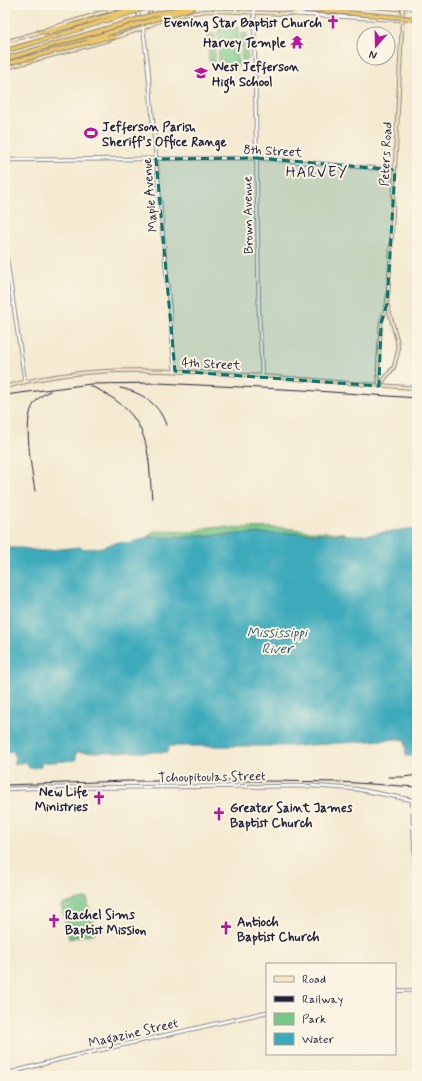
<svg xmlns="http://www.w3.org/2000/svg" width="422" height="1081" font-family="Mynerve,sans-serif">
	<rect width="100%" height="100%" fill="#fcf5e5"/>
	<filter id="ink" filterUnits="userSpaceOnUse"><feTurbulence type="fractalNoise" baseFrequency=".025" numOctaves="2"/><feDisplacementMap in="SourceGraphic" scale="8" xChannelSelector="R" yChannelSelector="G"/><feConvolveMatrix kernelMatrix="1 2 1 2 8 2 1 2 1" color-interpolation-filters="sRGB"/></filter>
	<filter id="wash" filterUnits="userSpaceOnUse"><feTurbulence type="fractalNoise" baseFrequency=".012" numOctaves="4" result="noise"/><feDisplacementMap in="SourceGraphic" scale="16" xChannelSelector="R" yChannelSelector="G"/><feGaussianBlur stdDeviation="0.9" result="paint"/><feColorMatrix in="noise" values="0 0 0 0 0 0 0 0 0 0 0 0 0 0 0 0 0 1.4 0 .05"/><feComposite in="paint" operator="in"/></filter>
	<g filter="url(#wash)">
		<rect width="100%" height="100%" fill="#f4ead1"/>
		<path fill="#79c787" stroke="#4e7461" d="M218,27H238V67L219,68Z
			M241,33L247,34L248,60H242Z
			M208,34H215V61L209,62Z
			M208,527L283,528L309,531L346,533L335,535C286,534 237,533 189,537C174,539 160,535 146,538L155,531L192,532Z
			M87,898L95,933L69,939L61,905Z"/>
		<path fill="#3caabb" stroke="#2f667b" d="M417,528V756H406L405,740L398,739L298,746H169L168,752H76V760L41,763V767L29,768L26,762L19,763L15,765L14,751L5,752V548H22L41,551L80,547L82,549C88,548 96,549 102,547C114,544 116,540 130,544L134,541L154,537L182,538L202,535L207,537L217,535L226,536L238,534L284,533L362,535Z"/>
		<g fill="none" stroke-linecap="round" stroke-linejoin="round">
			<path stroke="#3caabb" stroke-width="2.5" d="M96,5V11"/>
		</g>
	</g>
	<g filter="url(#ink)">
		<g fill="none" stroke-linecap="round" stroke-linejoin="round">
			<path stroke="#cac2b3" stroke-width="2.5" stroke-dasharray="2.5 1" stroke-linecap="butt" d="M399,6L417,7
				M399,9L417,10"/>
			<g stroke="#8b8686" stroke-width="4.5">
				<path id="tertiary" d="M135,5L143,28L148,67L175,371
					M254,5L259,313L262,376
					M292,14L402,20
					M5,160L256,158L395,170
					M5,247L25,382
					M5,789L31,788L313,786L356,789L417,801
					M412,800L417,900
					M395,991L417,990
					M5,1074L61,1059L267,1012"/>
			</g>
			<g stroke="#8b8686" stroke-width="4.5">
				<path id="secondary" d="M379,5L399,6
					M149,7L151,16L156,19
					M312,9C336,2 374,7 399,9
					M235,11L240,5
					M45,30L126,5
					M5,42L40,32
					M5,68L105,41L143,28L164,19L175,16L205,11H222L292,14L307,10
					M387,304L397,340L398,351L394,367L379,386L378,367L381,323L387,304L390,267L403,5
					M5,387C80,366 154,369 230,374C292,378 355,384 417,388"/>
			</g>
			<g stroke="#8b8686" stroke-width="5.5">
				<path id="motorway" d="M39,32L51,31L70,26
					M50,50L89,39
					M30,61L39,56"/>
			</g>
			<use href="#tertiary" stroke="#fff" stroke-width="2.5"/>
			<use href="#secondary" stroke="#f7e8c3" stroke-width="2.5"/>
			<use href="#motorway" stroke="#ebc669" stroke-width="3.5"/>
			<path stroke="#22223b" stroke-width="1" d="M90,386C99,389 106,394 114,399C152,426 148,458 152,499
				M120,388C141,392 159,403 166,425
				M5,395L91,384L158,383L302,390L417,398
				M35,491C32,472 24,428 31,410C34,401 41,395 50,391
				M388,777H404L417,775
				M5,785L128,781H267L340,782L417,787"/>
			<g stroke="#8b8686" stroke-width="5.5" stroke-linecap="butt">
				<path id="motorway-bridge" d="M260,5L417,19
					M70,26L133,9
					M89,39L195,7
					M5,51L60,35L155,5
					M5,59L152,15L197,5
					M5,64L104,38L115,37"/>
			</g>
			<use href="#motorway-bridge" stroke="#ebc669" stroke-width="3.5"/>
		</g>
	</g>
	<path fill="#0f766e" fill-opacity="0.2" stroke="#0f766e" stroke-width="3" stroke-dasharray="8 5" stroke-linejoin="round" d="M256,158L395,170L387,304L381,323L379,386L175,371L156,159Z"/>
	<defs>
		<g id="church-bare" transform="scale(1.08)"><path d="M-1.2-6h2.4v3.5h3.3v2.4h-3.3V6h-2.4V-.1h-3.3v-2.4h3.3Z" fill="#b5179e" stroke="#fcf5e5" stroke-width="2.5" paint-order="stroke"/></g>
		<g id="temple-bare" transform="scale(1.08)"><path d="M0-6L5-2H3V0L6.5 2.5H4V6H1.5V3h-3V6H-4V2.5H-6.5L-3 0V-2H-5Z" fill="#b5179e" stroke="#fcf5e5" stroke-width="2.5" paint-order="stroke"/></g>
		<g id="school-bare" transform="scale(1.08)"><path d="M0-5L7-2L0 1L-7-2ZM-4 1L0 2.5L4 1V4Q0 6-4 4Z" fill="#b5179e" stroke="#fcf5e5" stroke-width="2.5" paint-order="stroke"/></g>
		<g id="stadium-bare" transform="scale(1.08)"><path d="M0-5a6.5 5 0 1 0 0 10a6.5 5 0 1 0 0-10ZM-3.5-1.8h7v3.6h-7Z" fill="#b5179e" stroke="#fcf5e5" stroke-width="2.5" paint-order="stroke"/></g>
	</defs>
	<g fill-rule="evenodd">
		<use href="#church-bare" x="333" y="22"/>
		<use href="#temple-bare" x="297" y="42"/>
		<use href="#school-bare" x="201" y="73"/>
		<use href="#stadium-bare" x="91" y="133"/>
		<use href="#church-bare" x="99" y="798"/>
		<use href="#church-bare" x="219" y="814"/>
		<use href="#church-bare" x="54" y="921"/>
		<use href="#church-bare" x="226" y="928"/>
	</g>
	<g text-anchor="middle" stroke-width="4" stroke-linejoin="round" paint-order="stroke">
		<g font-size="13" font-weight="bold" fill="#22223b" stroke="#fcf5e5" text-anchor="start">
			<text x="322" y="27" text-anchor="end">Evening Star Baptist Church</text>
			<text x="286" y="47" text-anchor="end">Harvey Temple</text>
			<text x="212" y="71">West Jefferson<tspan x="212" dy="15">High School</tspan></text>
			<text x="102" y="131">Jefferson Parish<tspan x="102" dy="15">Sheriff's Office Range</tspan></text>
			<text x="88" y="796" text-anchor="end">New Life<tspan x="88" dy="15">Ministries</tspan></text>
			<text x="230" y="812">Greater Saint James<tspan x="230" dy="15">Baptist Church</tspan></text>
			<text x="65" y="919">Rachel Sims<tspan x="65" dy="15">Baptist Mission</tspan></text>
			<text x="237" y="926">Antioch<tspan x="237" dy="15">Baptist Church</tspan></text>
		</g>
		<g font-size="13" fill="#22223b" stroke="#fcf5e5">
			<text transform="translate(273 150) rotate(3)" y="5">8th Street</text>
			<text transform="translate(385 154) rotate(-87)" y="5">Peters Road</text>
			<text transform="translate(149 195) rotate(-95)" y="5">Maple Avenue</text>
			<text transform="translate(247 215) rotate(-91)" y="5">Brown Avenue</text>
			<text transform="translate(211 363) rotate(3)" y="5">4th Street</text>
			<text transform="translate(212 776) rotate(-1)" y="5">Tchoupitoulas Street</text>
			<text transform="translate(133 1032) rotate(-13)" y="5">Magazine Street</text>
		</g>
		<g font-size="14" font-style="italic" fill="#2c586e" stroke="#fcf5e5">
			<text x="277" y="637">Mississippi<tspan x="277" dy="16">River</tspan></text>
		</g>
		<g font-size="15" letter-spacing="1" fill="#22223b" stroke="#fcf5e5">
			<text x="317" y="177">HARVEY</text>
		</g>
	</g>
	<rect width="422" height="1081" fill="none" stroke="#fcf5e5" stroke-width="20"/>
	<rect x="266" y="963" width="130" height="92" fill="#fcf5e5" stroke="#a5a1a1"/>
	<rect x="274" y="976" width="20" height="6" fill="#f7e8c3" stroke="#a5a1a1"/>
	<text x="302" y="983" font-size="12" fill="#22223b">Road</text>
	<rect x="274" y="996" width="20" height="6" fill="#22223b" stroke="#a5a1a1"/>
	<text x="302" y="1003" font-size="12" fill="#22223b">Railway</text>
	<rect x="274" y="1013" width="20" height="12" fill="#79c787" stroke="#a5a1a1"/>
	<text x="302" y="1023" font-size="12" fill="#22223b">Park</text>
	<rect x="274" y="1033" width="20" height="12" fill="#3caabb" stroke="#a5a1a1"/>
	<text x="302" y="1043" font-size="12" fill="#22223b">Water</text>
	<g transform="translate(376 46) rotate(200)"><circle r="19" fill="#fcf5e5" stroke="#a5a1a1"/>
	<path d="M0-3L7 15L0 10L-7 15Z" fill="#b5179e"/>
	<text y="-6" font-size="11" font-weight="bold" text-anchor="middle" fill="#22223b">N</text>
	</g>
</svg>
